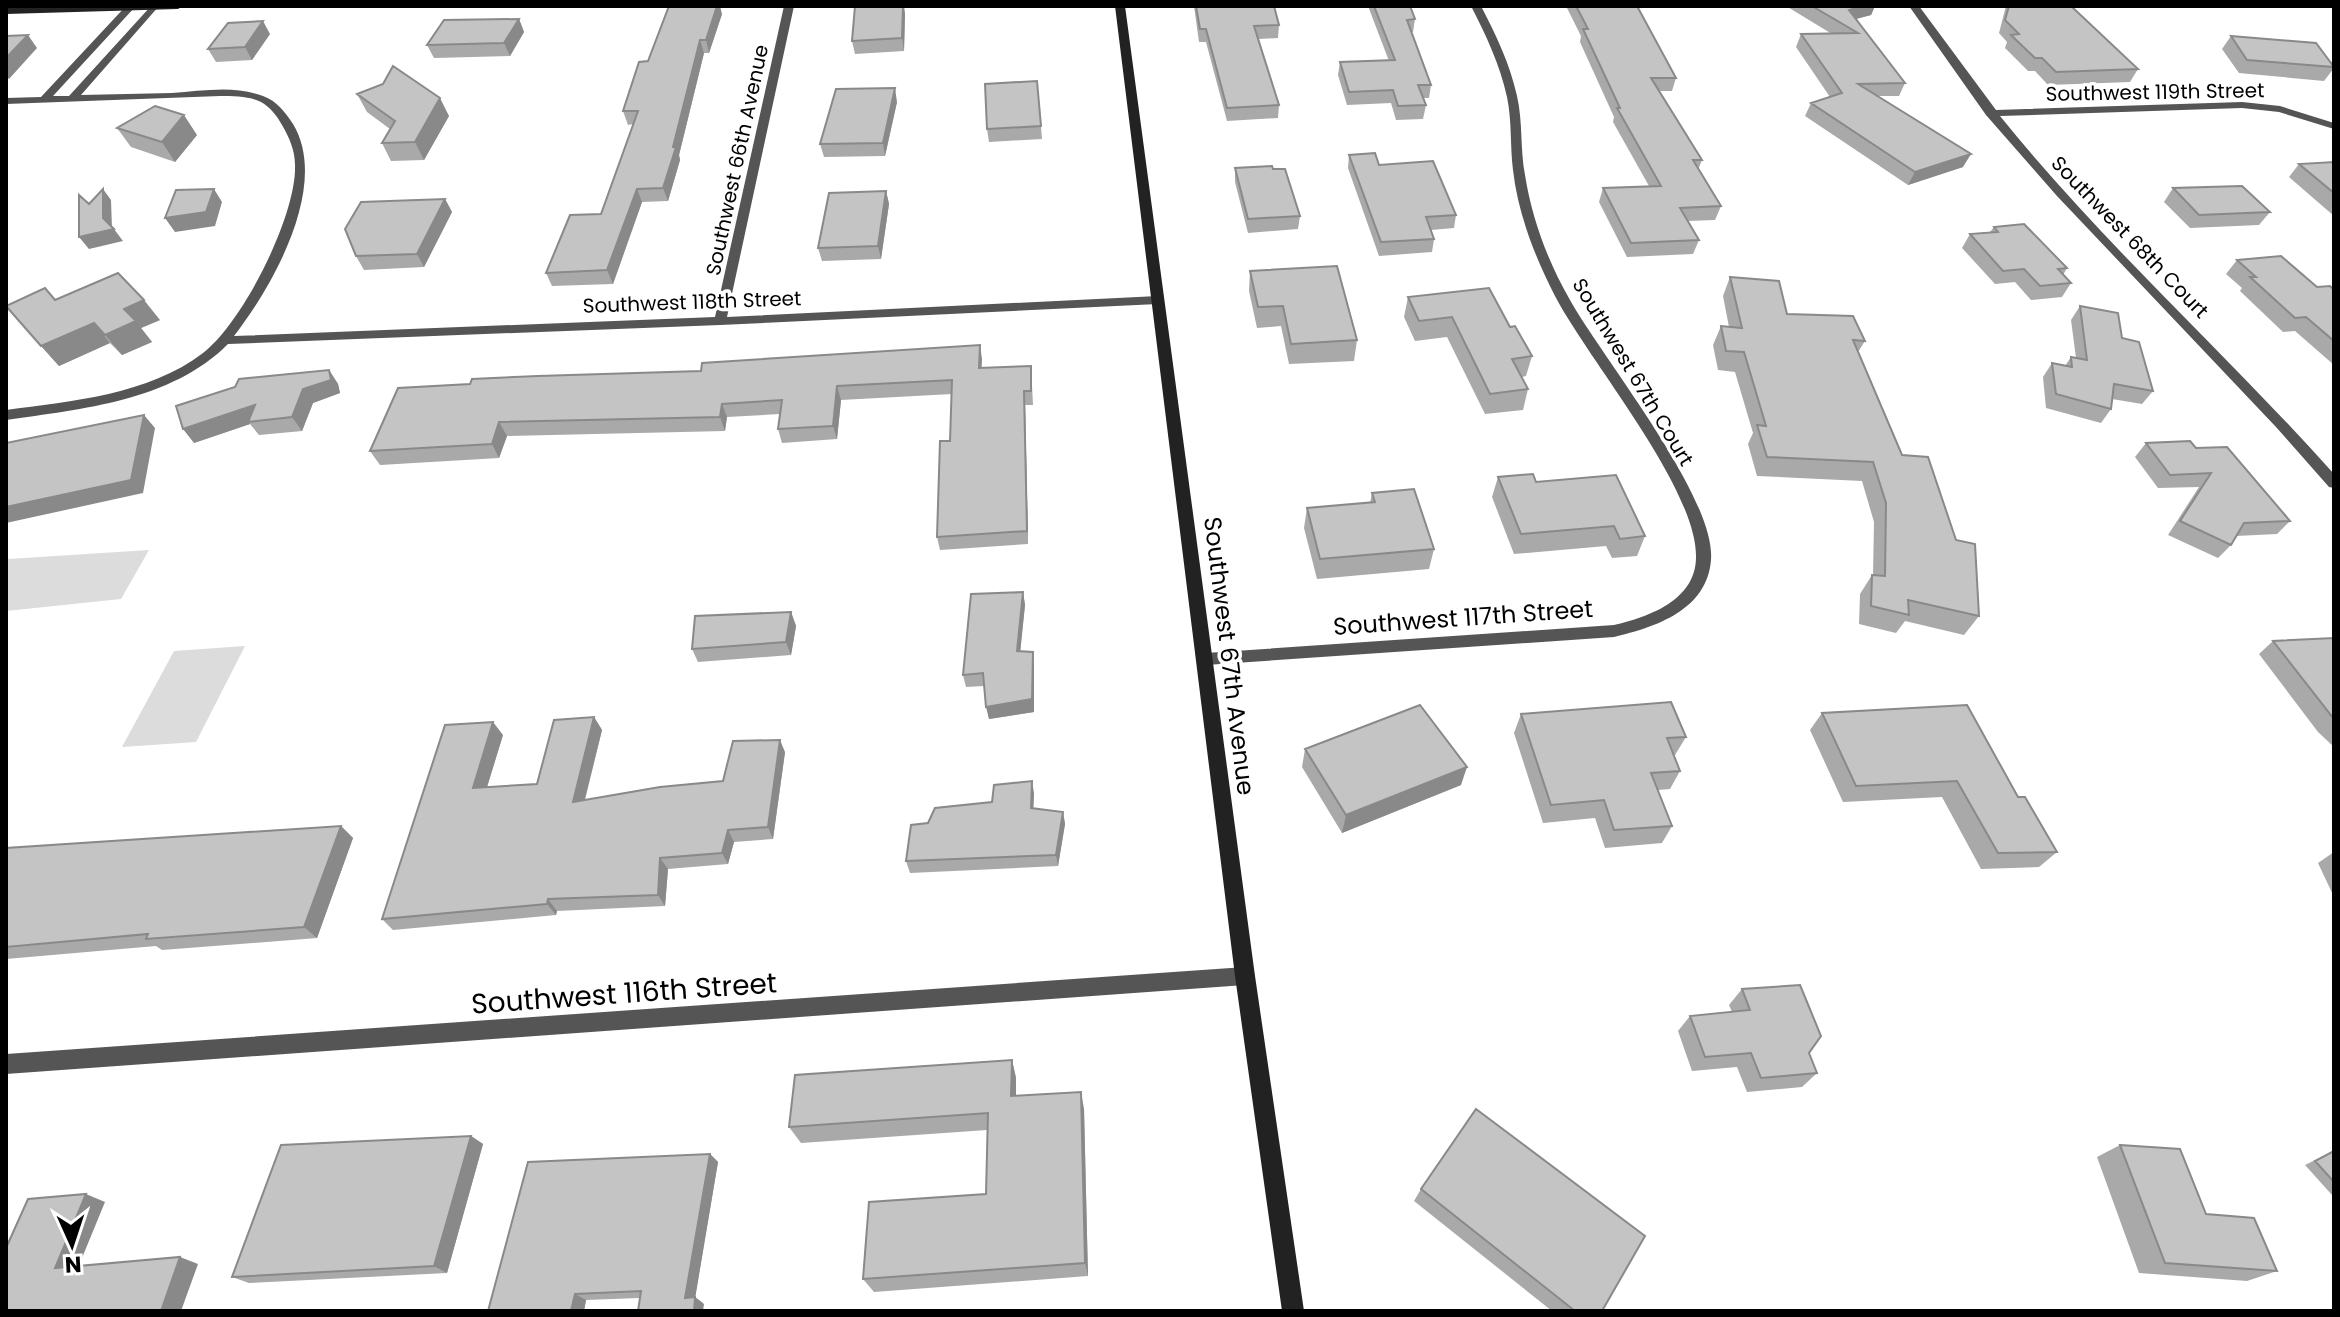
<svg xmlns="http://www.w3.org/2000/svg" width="2340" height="1317" font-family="Poppins,sans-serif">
	<rect width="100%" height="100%" fill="#fff"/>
	<path fill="#dcdcdc" d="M149,550L121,599L6,611L8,559Z
		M245,646L196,742L122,747L174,651Z"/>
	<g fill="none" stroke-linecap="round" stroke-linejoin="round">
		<path fill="#555" fill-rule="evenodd" d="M126,6L135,7L53,96H69L151,6H159L81,95C111,94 142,94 172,93C202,91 234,85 263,96C277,101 285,112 293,124C330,185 273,286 234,336L715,317L784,6H794L727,317L1158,296L1164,300L1158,304L720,325L228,344C171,401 82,409 6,420V410C72,401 148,395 203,353C243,322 297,215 295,165C295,150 289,137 282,125C277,116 270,107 261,102C249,96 234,96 220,96L6,104V98L41,97Z
			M1471,6H1481C1496,35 1510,64 1517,96C1523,122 1520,149 1525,175C1532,219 1548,262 1570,300C1603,359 1716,497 1711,560C1707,610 1656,627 1614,637L1206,665L1200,663L1198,659L1200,655L1206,653L1614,625C1649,617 1696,600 1696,557C1697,488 1589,361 1555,296C1535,257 1518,214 1513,170C1510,145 1512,121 1507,97C1500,65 1486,35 1471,6Z
			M1909,6H1919L1996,110L2242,102L2280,106L2334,123V129L2279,112L2242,108L2000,116C2102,243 2225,352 2334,474V488L2329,487L2276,427L2057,196L1986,115Z
			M1245,967L1252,970L1255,976L1252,982L1245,985L6,1074V1054Z"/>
		<path fill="#222" fill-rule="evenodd" d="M79,6H183L178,9L6,14V8Z
			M1115,6H1125L1255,976L1304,1311H1282L1235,976Z"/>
	</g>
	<path fill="#a9a9a9" d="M1194,6H1274L1279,25L1278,38L1258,39L1279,105L1278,118L1227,121L1206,42H1199Z
		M1368,6H1410L1415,19L1413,32H1412L1431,85L1429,98H1423L1426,105L1423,119L1396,120L1391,103L1347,105L1338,75L1340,62L1389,61Z
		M1566,6H1637L1676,78L1672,91H1659L1702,160L1698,170L1721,206L1715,220L1688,221L1699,240L1693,254L1627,257L1599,202L1603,188L1649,186L1613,122L1614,117L1580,42L1581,36Z
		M1786,6H1875L1871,15L1856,19L1905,83L1899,96H1878L1963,167L1908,185L1805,116L1811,103L1830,97L1796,47L1801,34H1832Z
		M2006,6H2071L2138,69L2130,82L2048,85L2035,71H2028L2005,48L2007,42L1999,33Z
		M905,13L904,51L855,54L852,41Z
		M722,14L709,53H704L679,155L680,160L668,201L642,202L613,284L552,286L546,273L601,214L633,124L628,125L623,111L648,61Z
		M519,19L524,32L510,56L434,58L427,45Z
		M270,34L252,60L216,62L208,49Z
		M2231,36L2334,68L2324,81L2239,73L2222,49Z
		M1037,81L1042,139L989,142L987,129Z
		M383,84L449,116L424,160L391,161L382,143L390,129L367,112L357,94Z
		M897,102L885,156L824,157L820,144Z
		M117,128L197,135L175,162L131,147Z
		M1349,155L1379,165L1456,215L1454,228L1431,230L1434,239L1432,252L1379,256L1348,168Z
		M2334,162V216L2289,177L2299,164Z
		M1235,168L1273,169L1300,216L1298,229L1248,233L1235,182Z
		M2173,188L2270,212L2259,225L2190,228L2164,202Z
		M886,191L889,204L881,259L822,261L818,248Z
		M445,199L452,212L424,267L364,270L356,256Z
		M1994,227L2067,268L2063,275L2071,283L2062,297L2031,300L2015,282L1995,284L1962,248L1970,234L1990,232Z
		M2237,260L2317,287L2334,290V365L2295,331L2283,332L2240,291L2242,288L2226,274Z
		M1250,271L1357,340L1354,361L1289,364L1281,326L1257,328L1249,291Z
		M1730,277L1787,314L1865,341L1858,352L1902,455L1979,616L1964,635L1905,621L1896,633L1859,624L1860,594L1872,575H1873L1874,522L1862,481L1757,476L1748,444L1753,433L1735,372L1718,370L1713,345L1721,326L1729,327L1723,296Z
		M1408,297L1510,327L1532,356L1526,376L1522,377L1528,389L1523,410L1485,414L1447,337L1415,341L1404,317Z
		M55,300L160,320L141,328L152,342L122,355L110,343L59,366L6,306Z
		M2080,306L2122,338L2153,391L2142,404L2112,399L2111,409L2101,423L2046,408L2043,377L2052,363L2065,366L2071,357L2076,358L2071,320Z
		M980,345L981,368L1031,366L1033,405H1025L1028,544L940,550L937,537L950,441L952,394L841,400L837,439L782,443L778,429L780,414L727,417L725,431L507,436L499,458L380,465L370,451L701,371Z
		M329,370L338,384L340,393L313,403L302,431L259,435L250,424L194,443Z
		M2146,443L2196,448L2290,521L2277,534L2236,536L2231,545L2218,558L2168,535L2199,487L2158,488L2135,457Z
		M1498,477L1536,482L1645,536L1637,556L1612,558L1606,546L1514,554L1492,497Z
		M1372,493L1434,549L1429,569L1317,579L1304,528L1307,508L1370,503Z
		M1023,592L1025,605L1020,651L1033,652L1034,665V712L989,719L984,686L966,687L963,675Z
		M791,612L796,626L791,655L698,662L692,649Z
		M2334,638V747L2318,732L2259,654L2273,641Z
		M1822,713L2018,797L2057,852L2039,867L1981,869L1942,797L1843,802L1810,730Z
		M1521,714L1686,737L1675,755H1674L1680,771L1670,789L1658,790L1672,826L1662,843L1605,848L1595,818L1543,823L1514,733Z
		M594,717L602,730L585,800L723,781L785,752L773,839L734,842L728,864L668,869L665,906L557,911L556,915L393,930L382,919L503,735L487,787L537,784Z
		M1305,749L1461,785L1342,833L1302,767Z
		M1034,793L1033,808L1063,812L1065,824L1058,866L910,873L906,861L928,823L992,802Z
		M341,826L353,838L317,938L162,950L156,946L6,959V848Z
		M2334,852V897L2318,863Z
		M1742,989L1809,1053L1817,1073L1802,1087L1747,1092L1737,1067L1692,1071L1678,1031L1690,1016L1732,1012L1729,1005Z
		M1012,1060L1016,1078V1096L1084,1109L1088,1276L874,1292L863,1279L986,1194L987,1130L801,1143L789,1127Z
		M471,1136L483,1144L447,1273L249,1283L232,1277Z
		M2120,1145L2206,1214L2277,1271L2247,1281L2139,1273L2097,1157Z
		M2334,1151V1194L2332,1195L2305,1165Z
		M710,1154L718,1162L695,1297L704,1304L640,1298L586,1300L584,1311H488Z
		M1421,1189L1602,1311H1552L1414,1201Z"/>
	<path fill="#898989" d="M717,6H720L722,14L709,53L706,40Z
		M903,6H904L905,13L904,51L902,38Z
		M1863,6H1875L1871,15L1844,22L1849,10Z
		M519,19L524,32L510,56L504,43Z
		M263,21L270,34L252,60L245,47Z
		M28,35L37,48L9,79L6,76V58Z
		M700,40L704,53L679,155L680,160L668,201L663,188Z
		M895,88L897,102L885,156L883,143Z
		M440,98L449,116L424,160L415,142Z
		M184,115L197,135L175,162L162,142Z
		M1971,154L1963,167L1908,185L1915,172Z
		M103,189L111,200L112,229H114L123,241L89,249L79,237L103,218Z
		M214,189L222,202L215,226L175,232L165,218Z
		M637,189L642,202L613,284L607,270Z
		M886,191L889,204L881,259L878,246Z
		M445,199L452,212L424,267L417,254Z
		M144,300L160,320L141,328L152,342L122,355L105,335L124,309Z
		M94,323L110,343L59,366L41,346Z
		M980,345L982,359L981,382L979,368Z
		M329,370L338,384L340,393L313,403L302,431L292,417L303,389Z
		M837,386L841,400L837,439L833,426Z
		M1024,391L1025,405L1028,544L1027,531Z
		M722,404L727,417L725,431L720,417Z
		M255,405L248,422L250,424L194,443L183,429Z
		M144,415L155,428L143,493L6,523V507Z
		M499,422L507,436L499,458L492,444Z
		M1023,592L1025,605L1019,664L1017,651Z
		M791,612L796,626L791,655L786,642Z
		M1033,652L1034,665V712L989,719L986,707Z
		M594,717L602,730L581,814L573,802Z
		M493,722L503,735L483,800L473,788Z
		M780,740L785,752L773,839L768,827Z
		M1467,767L1461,785L1342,833L1346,815Z
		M1032,781L1034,793L1033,819L1031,808Z
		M1063,812L1065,824L1058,866L1056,855Z
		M341,826L353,838L317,938L304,927Z
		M728,830L734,842L728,864L722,853Z
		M660,858L668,869L665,906L658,895Z
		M548,899L557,911L556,915L547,904Z
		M1012,1060L1016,1078V1114L1011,1096Z
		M1081,1092L1084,1109L1088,1276L1085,1263Z
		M471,1136L483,1144L447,1273L434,1266Z
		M710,1154L718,1162L694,1305L685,1298Z
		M86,1194L105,1202L75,1275L55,1268Z
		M180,1257L198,1264L181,1311H161Z
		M575,1294L586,1300L584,1311H571Z
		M695,1297L704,1304L703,1311H694Z"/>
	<path fill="#c4c4c4" stroke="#898989" stroke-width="2" d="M669,6H717L706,40H700L673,147H676L663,188L637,189L607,270L546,273L570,215L601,214L638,111H623L639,62L648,61Z
		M855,6H903L902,38L852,41Z
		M1196,6H1274L1279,25L1254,26L1279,105L1227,108L1206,29H1200Z
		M1374,6H1410L1415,19L1407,20L1431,85H1418L1426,105L1398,106L1393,90L1349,92L1340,62L1395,60Z
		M1576,6H1637L1676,78H1651L1702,160H1693L1721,206L1680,208L1699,240L1631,243L1603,188L1661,186L1617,108H1620L1583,29H1588Z
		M1812,6H1863L1849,10L1905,83L1858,84L1971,154L1915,172L1811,103L1842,93L1801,34L1858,33Z
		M2009,6H2071L2138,69L2056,72L2042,58H2035L2011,35L2019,34L2005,20Z
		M519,19L504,43L427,45L444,20Z
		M263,21L245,47L208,49L228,23Z
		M28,35L6,58V36Z
		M2231,36L2316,43L2334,67L2247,60Z
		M393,66L440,98L415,142L382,143L395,121L357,94L383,84Z
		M1037,81L1041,126L987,129L985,84Z
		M895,88L883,143L820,144L836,89Z
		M155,106L184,115L162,142L117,128Z
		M1375,153L1379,165L1433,161L1456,215L1426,217L1434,239L1381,242L1349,155Z
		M2334,162V193L2299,164Z
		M1272,166L1273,169H1285L1300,216L1248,219L1235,168Z
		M2242,186L2270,212L2199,215L2173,188Z
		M103,189V218L114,229L79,237V195L89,204Z
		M214,189L206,212L165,218L176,190Z
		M886,191L878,246L818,248L829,193Z
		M445,199L417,254L356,256L345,229L361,202Z
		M2024,224L2067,268L2058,269L2071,283L2040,286L2024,269L2003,271L1970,234L1998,232L1994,227Z
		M2281,256L2317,287L2330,286L2334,290V341L2306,317L2295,318L2250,277H2256L2237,260Z
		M1337,266L1357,340L1291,344L1283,306L1258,307L1250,271Z
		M118,273L144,300L124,309L136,321L105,335L94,323L41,346L6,306L45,288L55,300Z
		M1730,277L1779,281L1787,314L1853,316L1865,341L1853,340L1902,455L1928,457L1956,540L1975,544L1979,616L1908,600L1909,615L1871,606L1872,575L1885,576L1886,503L1873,462L1767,457L1757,425L1766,426L1744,352L1726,351L1721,326L1742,328Z
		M1489,288L1510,327L1515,326L1532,356L1512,359L1528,389L1490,394L1452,317L1419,321L1408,297Z
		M2080,306L2118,313L2122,338L2139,342L2153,391L2114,384L2111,409L2056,394L2052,363L2072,367L2071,357L2087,360Z
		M980,345L979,368L1031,366V391H1024L1027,531L937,537L940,441H950L952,380L837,386L833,426L778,429L782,400L722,404L720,417L499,422L492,444L370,451L398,388L470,384L472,379L538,376L701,371L702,363Z
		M329,370L331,380L303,389L292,417L248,422L255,405L183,429L176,406L235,387L239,379Z
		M144,415L131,480L6,507V443Z
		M2190,441L2196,448L2227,447L2290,521L2244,523L2231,545L2180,521L2211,473L2170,475L2146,443Z
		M1533,474L1536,482L1616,475L1645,536L1620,539L1614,526L1521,534L1498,477Z
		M1414,489L1434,549L1320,559L1307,508L1375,502L1372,493Z
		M1023,592L1017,651L1033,652L1032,699L986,707L983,673L963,675L971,594Z
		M791,612L786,642L692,649L695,616Z
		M2334,638V719L2273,641Z
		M1671,702L1686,737L1667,738L1680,771L1651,773L1672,826L1614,830L1604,800L1551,805L1521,714Z
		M1420,705L1467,767L1346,815L1305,749Z
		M1967,705L2018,797H2025L2057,852L1998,853L1957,781L1856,786L1822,713Z
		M594,717L573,802L660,787L723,781L733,741L780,740L768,827L728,830L722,853L660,858L658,895L548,899L547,904L382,919L445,725L493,722L473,788L537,784L554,720Z
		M1032,781L1031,808L1063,812L1056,855L906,861L911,825L928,823L935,808L992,802L994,785Z
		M341,826L304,927L146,939L148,934L6,947V848Z
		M1800,985L1821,1036L1809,1053L1817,1073L1761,1078L1751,1053L1705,1057L1690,1016L1750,1010L1742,989Z
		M1012,1060L1011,1096L1081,1092L1085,1263L863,1279L869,1202L986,1194L988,1113L789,1127L795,1075Z
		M1476,1109L1645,1236L1602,1311H1575L1421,1189Z
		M471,1136L434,1266L232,1277L281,1145Z
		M2120,1145L2180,1149L2206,1214L2254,1218L2277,1271L2165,1263Z
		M2334,1151V1182L2315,1161Z
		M710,1154L685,1298L695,1297L694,1311H638L641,1291L575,1294L571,1311H488L528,1162Z
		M86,1194L55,1268L180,1257L161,1311H6V1248L28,1199Z"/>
	<g text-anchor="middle" stroke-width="7" stroke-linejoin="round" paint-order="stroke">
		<g font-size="20" fill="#000" stroke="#fff">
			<text transform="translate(2155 92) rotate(-1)" y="7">Southwest 119th Street</text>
			<text transform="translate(737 160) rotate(-78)" y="7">Southwest 66th Avenue</text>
			<text transform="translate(2130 237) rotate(46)" y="7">Southwest 68th Court</text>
			<text transform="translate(692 302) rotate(-2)" y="7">Southwest 118th Street</text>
			<text transform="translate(1633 372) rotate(59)" y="7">Southwest 67th Court</text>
		</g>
		<g font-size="24" fill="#000" stroke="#fff">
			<text transform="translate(1463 618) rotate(-4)" y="8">Southwest 117th Street</text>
			<text transform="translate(1229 656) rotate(83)" y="8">Southwest 67th Avenue</text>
		</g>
		<g font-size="28" fill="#000" stroke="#fff">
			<text transform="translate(624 993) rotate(-4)" y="10">Southwest 116th Street</text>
		</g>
	</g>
	<rect width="2340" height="1317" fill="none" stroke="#000000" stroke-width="16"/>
	<g transform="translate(72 1245) rotate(177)" stroke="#ffffff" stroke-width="6" paint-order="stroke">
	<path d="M0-6L14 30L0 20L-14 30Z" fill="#000000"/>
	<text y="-12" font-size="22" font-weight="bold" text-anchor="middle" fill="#000000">N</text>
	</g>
</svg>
